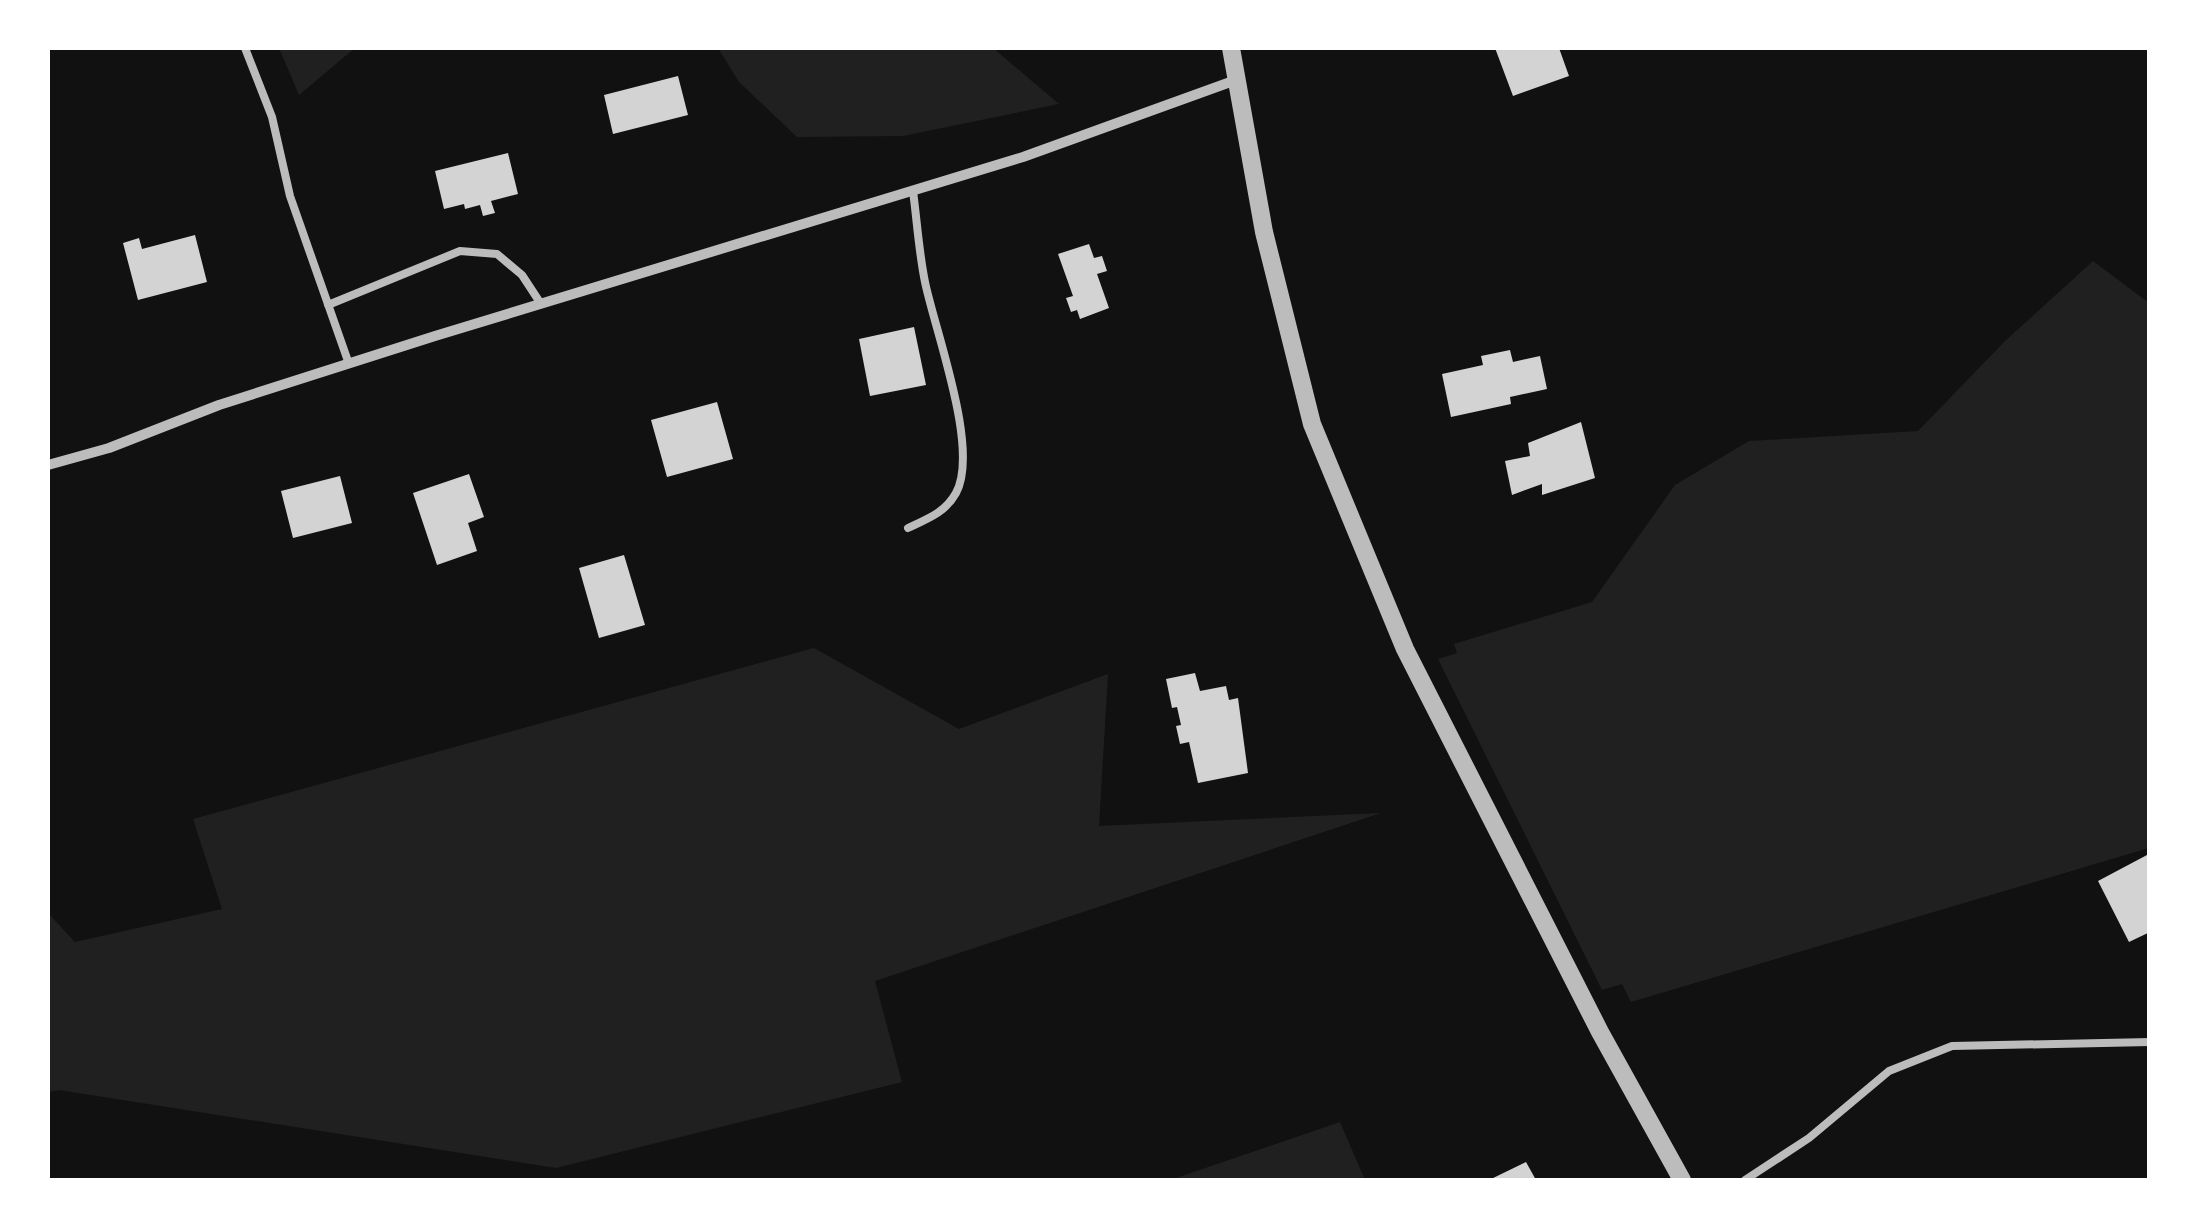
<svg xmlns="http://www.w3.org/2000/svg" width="2197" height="1228" font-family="'Public Sans',sans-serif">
	<rect width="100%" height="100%" fill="#111"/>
	<path fill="#202020" d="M279,48H355L299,95Z
		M718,48H993L1059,104L903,136L797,137L739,82Z
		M2093,261L2149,303V848L1631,1002L1622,984L1602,990L1438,659L1457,653L1454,644L1592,602L1675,485L1749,441L1918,431L2005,341Z
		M814,648L959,729L1108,674L1099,826L1381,813L875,981L902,1082L556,1168L59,1090L48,1092V913L75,942L222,909L193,819Z
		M1340,1122L1365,1180H1170Z"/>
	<path fill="#d3d3d3" d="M1495,48H1559L1569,76L1513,96Z
		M678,76L688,115L613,134L604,95Z
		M508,153L518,194L491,201L495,213L483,216L480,205L465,209L464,204L444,209L435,171Z
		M195,235L207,282L138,300L123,243L139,238L142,249Z
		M1089,244L1094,258L1102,256L1107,271L1097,274L1109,308L1080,319L1077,310L1071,312L1066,298L1073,296L1058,254Z
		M914,327L926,385L870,396L859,339Z
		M1510,350L1513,362L1540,356L1547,389L1510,397L1511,404L1451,417L1442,374L1483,365L1481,356Z
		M717,402L733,459L667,477L651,420Z
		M1581,422L1595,478L1542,495V484L1512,495L1505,461L1530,456L1528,443Z
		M469,474L484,517L468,523L477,551L437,565L413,493Z
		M340,476L352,523L293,538L281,491Z
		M624,555L645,625L599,638L579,568Z
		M1195,673L1200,691L1226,686L1229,700L1238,698L1248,773L1198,783L1189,742L1180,744L1176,726L1181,725L1177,707L1172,708L1166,679Z
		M2147,855L2150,861V932L2129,942L2098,881Z
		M1526,1162L1536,1180H1489Z"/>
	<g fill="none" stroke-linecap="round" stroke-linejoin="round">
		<path stroke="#bcbcbc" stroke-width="8" d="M245,48L272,117L290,196L349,364
			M328,305L460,251L497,254L522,275L541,304
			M908,528C927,519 945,513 956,493C980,449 935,331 925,282C919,253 917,221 913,191
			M1745,1180L1809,1138L1889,1071L1952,1046L2150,1042"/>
		<path stroke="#bcbcbc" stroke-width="10" d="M48,465L109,448L219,405L435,336L1023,157L1236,80"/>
		<path stroke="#bcbcbc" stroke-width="18" d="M1231,48L1264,232L1312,424L1405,649L1600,1032L1682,1180"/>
	</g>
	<rect width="2197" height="1228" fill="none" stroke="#ffffff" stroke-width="100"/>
</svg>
